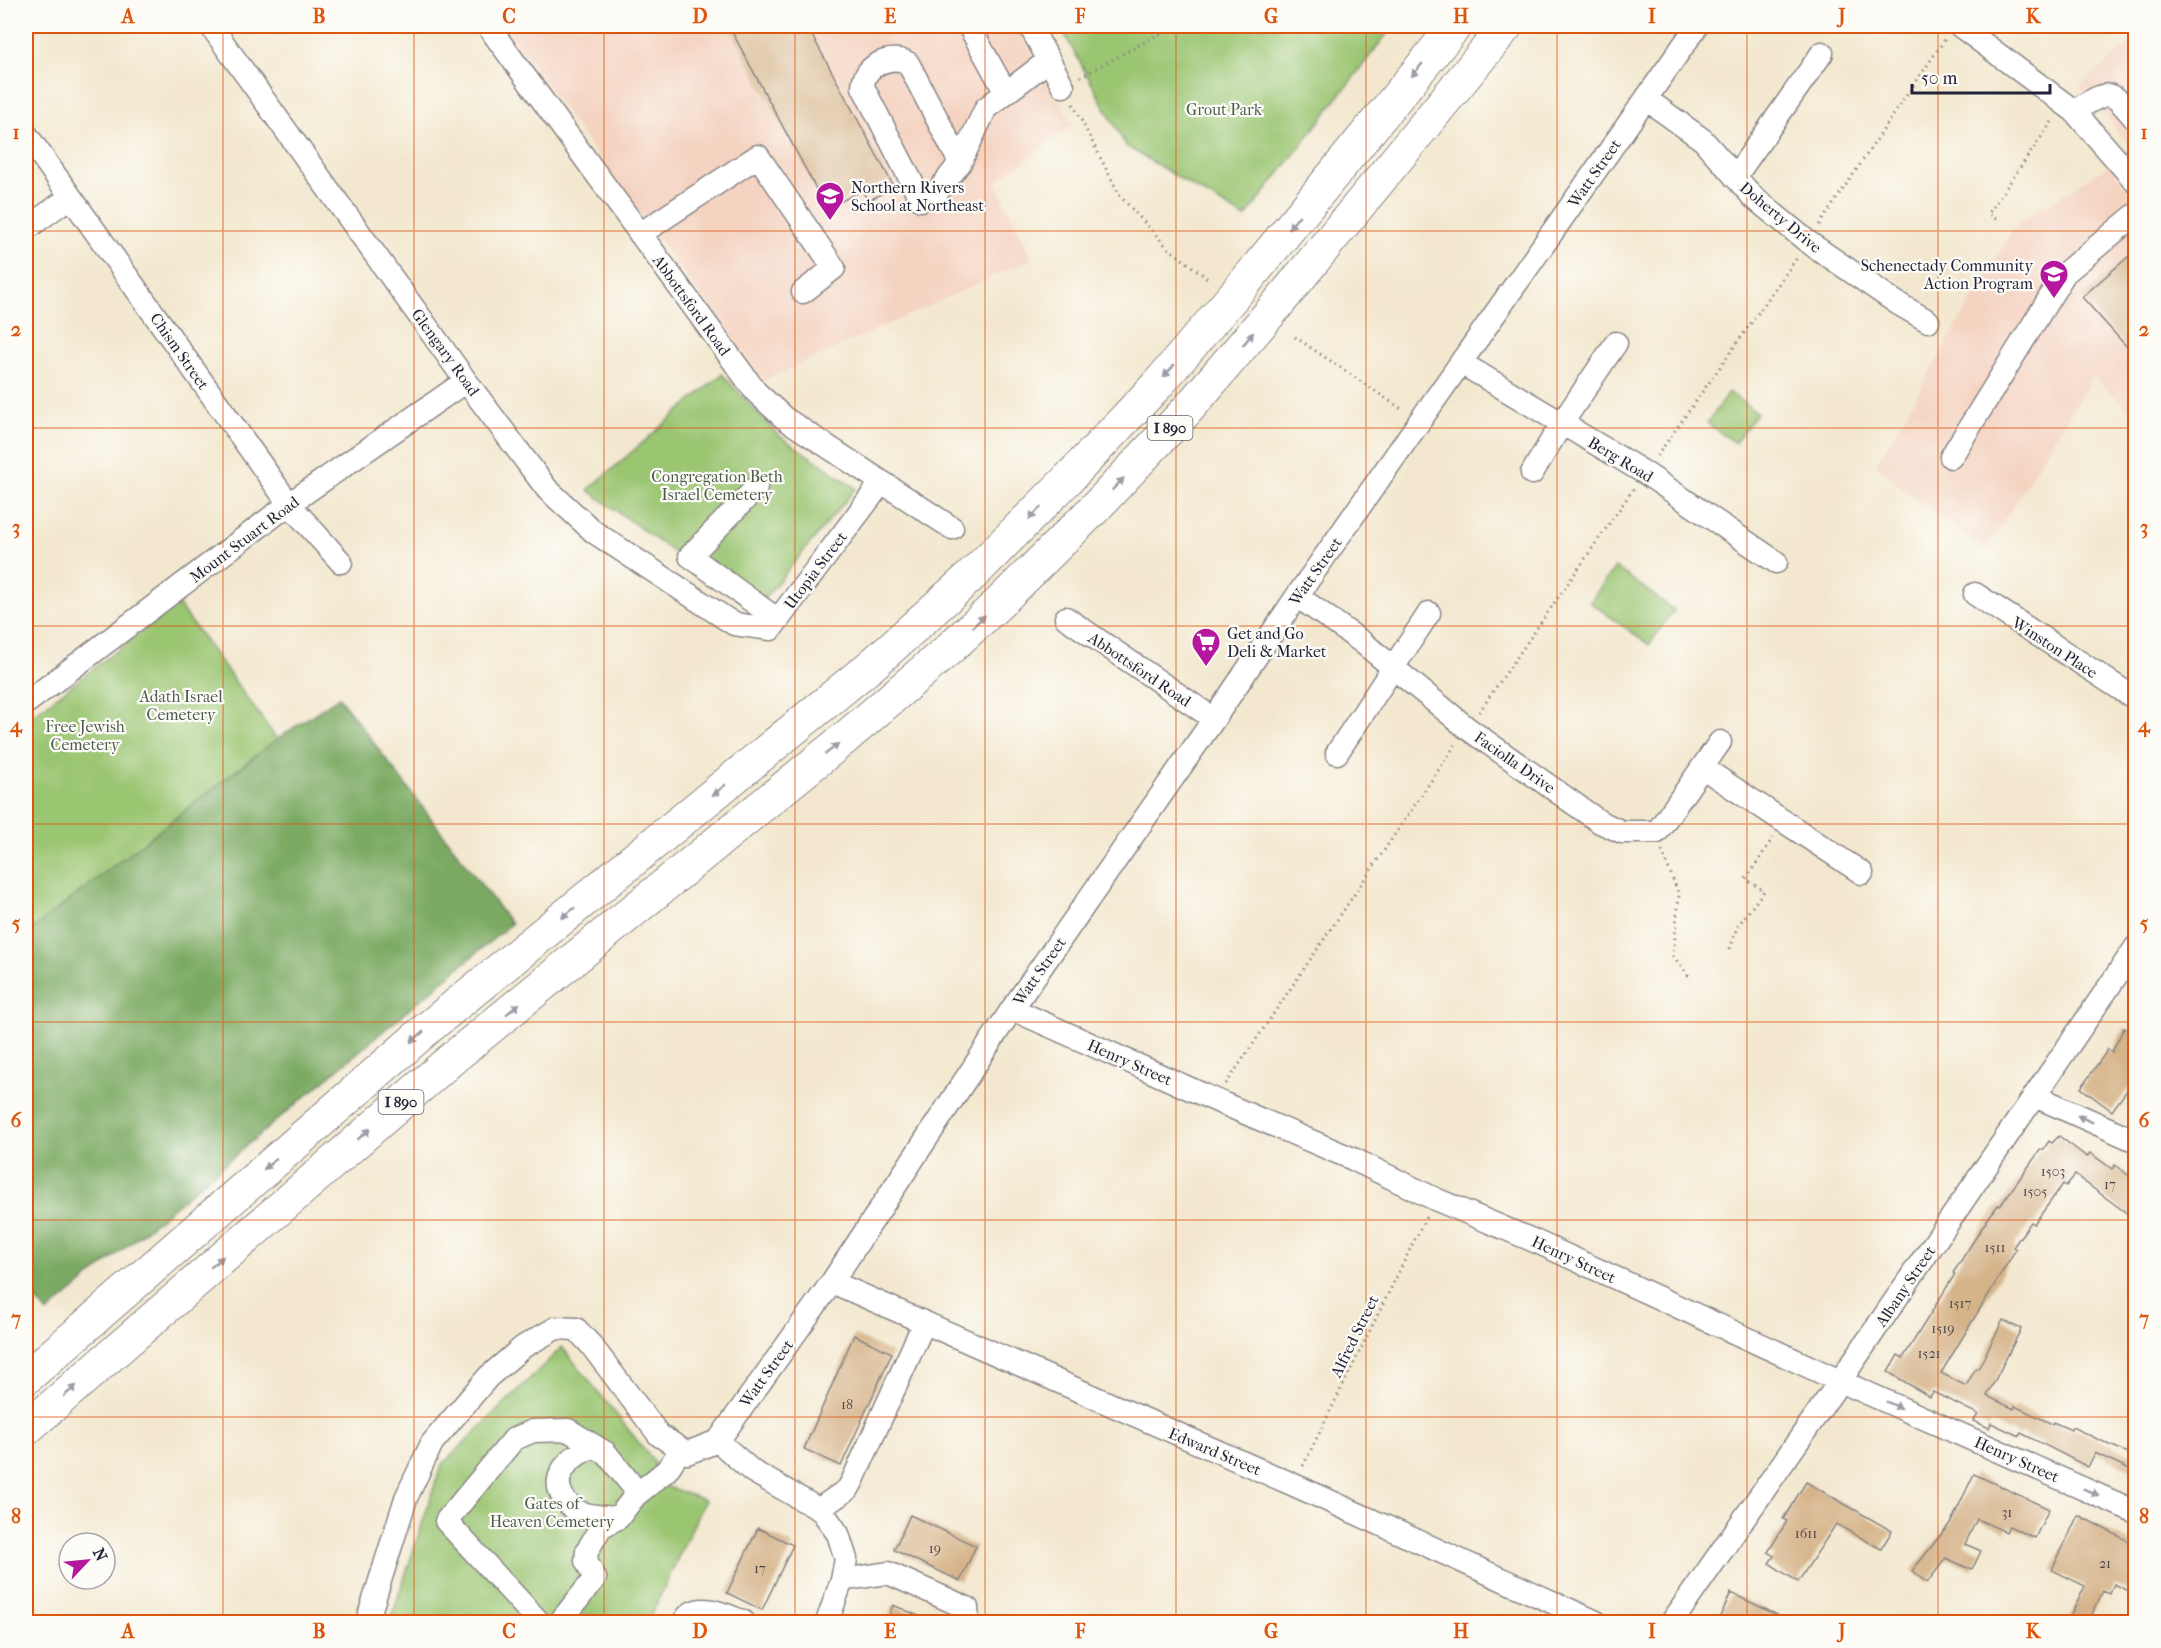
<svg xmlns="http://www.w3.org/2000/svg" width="2161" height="1648" font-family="'IM FELL French Canon',serif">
	<rect width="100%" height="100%" fill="#fdfcf7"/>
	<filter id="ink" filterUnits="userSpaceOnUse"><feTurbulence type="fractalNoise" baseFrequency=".0167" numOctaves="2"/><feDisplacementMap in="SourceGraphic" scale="12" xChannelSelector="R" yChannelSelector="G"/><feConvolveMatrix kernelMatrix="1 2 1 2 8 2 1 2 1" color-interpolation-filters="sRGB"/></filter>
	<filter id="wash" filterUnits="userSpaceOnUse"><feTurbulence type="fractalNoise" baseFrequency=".008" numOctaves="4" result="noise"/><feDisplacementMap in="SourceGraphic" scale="24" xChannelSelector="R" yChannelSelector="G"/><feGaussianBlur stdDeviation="1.35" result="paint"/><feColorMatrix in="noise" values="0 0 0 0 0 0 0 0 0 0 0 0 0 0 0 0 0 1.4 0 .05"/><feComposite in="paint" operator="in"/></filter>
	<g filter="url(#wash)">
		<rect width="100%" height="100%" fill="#f3e8cf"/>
		<path fill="#f4d3c1" d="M503,26H1018L1073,125L996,182L1032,259L763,381Z
			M2135,39V152L2079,86Z
			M2109,165L2135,198V416L2093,376L1986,550L1910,495L1876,465L2016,224Z"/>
		<path fill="#9ac571" stroke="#5e7456" stroke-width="1.5" d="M1060,26H1393L1245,218L1126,146Z
			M722,374L777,434L856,488L754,611L588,490Z
			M1729,392L1757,413L1735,443L1707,423Z
			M1615,567L1674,610L1649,645L1590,602Z
			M178,604L277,739L26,934V720Z
			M562,1347L653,1460L659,1484L705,1500L648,1622H390L441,1466Z"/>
		<path fill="#7baa63" stroke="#4e664f" stroke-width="1.5" d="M339,697L511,924L47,1313L26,1287V934L277,739Z"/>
		<g id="blocks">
			<path fill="#d6b48a" d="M729,26H807L894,187L868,201L862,190L827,209Z
				M2136,250V357L2082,297Z
				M2124,1028L2136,1034V1090L2130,1086L2112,1111L2081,1088L2108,1049L2112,1052Z
				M2059,1136L2087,1157L2090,1153L2112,1169L2115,1165L2136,1181V1220L2075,1175L2066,1186L2063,1184L2034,1224L2031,1222L2013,1247L2016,1249L1941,1373L1966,1386L1976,1368L1978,1369L2003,1320L2021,1329L1987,1396L2014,1409L2015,1406L2052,1424L2053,1422L2071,1430L2072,1427L2136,1457V1472L2095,1453L2088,1467L2021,1433L2019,1436L1991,1423L1989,1428L1974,1421L1978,1414L1933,1392L1930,1397L1888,1372L1898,1355L1903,1358L1955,1274L1953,1273L1987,1220L1998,1205L2000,1206L2041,1149L2043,1150L2049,1141L2052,1143Z
				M854,1335L892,1353L841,1466L804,1449Z
				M1974,1474L2049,1509L2035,1538L2009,1526L2006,1532L1977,1519L1965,1544L1981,1551L1972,1570L1946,1558L1927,1583L1912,1571L1951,1522Z
				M1806,1482L1892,1531L1881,1549L1836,1524L1798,1582L1769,1563L1774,1556L1768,1552L1787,1521L1783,1519Z
				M910,1515L976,1546L960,1581L894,1550Z
				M2078,1515L2136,1545V1594L2114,1584L2110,1594L2103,1591L2088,1623H2067L2085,1586L2052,1570Z
				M758,1528L793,1545L762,1610L727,1593Z
				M1731,1593L1794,1623H1717Z
				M893,1605L933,1622V1623H886Z"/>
		</g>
	</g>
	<g filter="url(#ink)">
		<use href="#blocks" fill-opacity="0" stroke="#8a8585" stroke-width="1.5"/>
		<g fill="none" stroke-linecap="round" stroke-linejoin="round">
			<g stroke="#8a8585" stroke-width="25">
				<path id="minor" d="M211,26L466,381L547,489L594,532L734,624L771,629L882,482
					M488,26L756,392L784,418L952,528
					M969,26L1006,93
					M1030,26L1063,86
					M1960,26L2074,111L2136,182
					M1646,99L1703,140L1753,197L1808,242L1897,303L1928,321
					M2074,111C2110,90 2109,87 2136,120
					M26,134L289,504L341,562
					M960,163L908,63C891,54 863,65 863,87L921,200L935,195L960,163L986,108L1049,60
					M1735,177L1822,53
					M26,229L70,197
					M640,234L758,156L834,268L803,292
					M1461,363L1645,473L1776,562
					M1951,457L2065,273L2136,214
					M1532,473L1562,423L1616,343
					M756,488L690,556L778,620
					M1975,594L2136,699
					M1297,596L1362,642L1467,728L1600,822L1622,832H1657L1720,742
					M1066,618L1214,719
					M26,703L289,504L466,381
					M1337,753L1429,613
					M1703,768L1862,873
					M1012,1009L1215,1100L1353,1159L1435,1199L1537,1242L1840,1381L2136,1512
					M2035,1096L2136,1141
					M832,1282L1294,1485L1596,1622
					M718,1441L752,1471L822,1511L838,1534L846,1559L842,1580L827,1622
					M594,1446C567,1457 542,1483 573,1508C581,1516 607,1517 618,1518
					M819,1509L848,1489L852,1482L924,1323
					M842,1580L888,1573L967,1608L968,1622
					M367,1622L406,1498L432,1443L488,1377L523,1347L556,1328L576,1329L591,1345L659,1435L687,1453L718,1441L832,1282L1012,1009L1214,719L1297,596L1697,26
					M539,1622L446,1521L514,1439L533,1431L568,1430L606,1453L638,1493
					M560,1622L595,1578L586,1561L587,1551L601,1527L618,1518L635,1496L667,1470L681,1449
					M684,1622C695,1599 726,1615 744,1622
					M1672,1622L1840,1381L2136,947"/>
			</g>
			<g stroke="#8a8585" stroke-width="35">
				<path id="highway" d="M26,1378L429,1027L873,664L972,575L1068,479L1159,383L1247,280L1455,26
					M26,1429L454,1057L845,738L949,649L999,603L1096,507L1188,409L1277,305L1506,26"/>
			</g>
			<path stroke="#8a8585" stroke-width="3" stroke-dasharray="1.5 4.5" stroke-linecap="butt" d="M1080,77L1174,26
				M1073,104L1120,196L1167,247L1207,278
				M1996,219L1988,214L2053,120
				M1819,225L1945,39
				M1295,337L1403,410
				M1657,456L1797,258
				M1479,712L1634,488
				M1662,851L1679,895L1673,956L1691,979
				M1730,949L1737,927L1764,891L1746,879L1773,838
				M1226,1084L1456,744
				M1303,1466L1426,1217"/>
			<use href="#minor" stroke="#fff" stroke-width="22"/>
			<use href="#highway" stroke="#fff" stroke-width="33"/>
		</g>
		<defs><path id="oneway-solid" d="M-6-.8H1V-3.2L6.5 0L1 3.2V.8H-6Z" transform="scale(1.5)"/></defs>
		<g fill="#9c9ca7">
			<use href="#oneway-solid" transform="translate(1417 70) rotate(129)"/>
			<use href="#oneway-solid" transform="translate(1294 222) rotate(129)"/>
			<use href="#oneway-solid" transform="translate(1248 339) rotate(-50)"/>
			<use href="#oneway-solid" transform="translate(1169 371) rotate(131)"/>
			<use href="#oneway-solid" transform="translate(1118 484) rotate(-46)"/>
			<use href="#oneway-solid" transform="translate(1035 513) rotate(135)"/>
			<use href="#oneway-solid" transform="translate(979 621) rotate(-43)"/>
			<use href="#oneway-solid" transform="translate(832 749) rotate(-39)"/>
			<use href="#oneway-solid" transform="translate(719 790) rotate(141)"/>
			<use href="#oneway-solid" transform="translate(568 913) rotate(141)"/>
			<use href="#oneway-solid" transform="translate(513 1009) rotate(-39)"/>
			<use href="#oneway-solid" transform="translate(417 1037) rotate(140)"/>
			<use href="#oneway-solid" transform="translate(2085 1119) rotate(-156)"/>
			<use href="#oneway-solid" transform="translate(364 1134) rotate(-41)"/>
			<use href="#oneway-solid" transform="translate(270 1164) rotate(139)"/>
			<use href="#oneway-solid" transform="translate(217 1262) rotate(-41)"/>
			<use href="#oneway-solid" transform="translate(70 1391) rotate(-41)"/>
			<use href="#oneway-solid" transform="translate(1894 1405) rotate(24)"/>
			<use href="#oneway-solid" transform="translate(2091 1492) rotate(24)"/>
		</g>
	</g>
	<path fill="none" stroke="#de560e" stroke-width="1.5" stroke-opacity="0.55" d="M223,26V1622M414,26V1622M604,26V1622M795,26V1622M985,26V1622M1176,26V1622M1366,26V1622M1557,26V1622M1747,26V1622M1938,26V1622M26,231H2136M26,428H2136M26,626H2136M26,824H2136M26,1022H2136M26,1220H2136M26,1417H2136"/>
	<defs>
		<g id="school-pin" transform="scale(1.5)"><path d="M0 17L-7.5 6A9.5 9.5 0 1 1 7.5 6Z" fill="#b5179e" stroke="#fdfcf7"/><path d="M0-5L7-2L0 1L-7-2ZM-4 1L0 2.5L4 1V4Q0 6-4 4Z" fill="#fff"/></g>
		<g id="supermarket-pin" transform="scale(1.5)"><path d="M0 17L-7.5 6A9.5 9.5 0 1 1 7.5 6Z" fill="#b5179e" stroke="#fdfcf7"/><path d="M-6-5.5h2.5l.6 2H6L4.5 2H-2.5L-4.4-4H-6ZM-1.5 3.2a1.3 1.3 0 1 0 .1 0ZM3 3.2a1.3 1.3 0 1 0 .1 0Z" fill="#fff"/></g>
	</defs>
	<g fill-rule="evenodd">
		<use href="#school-pin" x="830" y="196"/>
		<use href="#school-pin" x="2054" y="274"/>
		<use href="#supermarket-pin" x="1206" y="642"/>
	</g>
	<g text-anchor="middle" stroke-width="4.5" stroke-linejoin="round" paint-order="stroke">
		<g font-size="14" fill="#4f464f">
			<text x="2053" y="1176">1503</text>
			<text x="2110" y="1189">17</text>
			<text x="2035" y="1196">1505</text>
			<text x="1995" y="1252">1511</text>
			<text x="1960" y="1308">1517</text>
			<text x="1943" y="1333">1519</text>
			<text x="1929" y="1358">1521</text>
			<text x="847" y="1409">18</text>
			<text x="2007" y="1517">31</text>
			<text x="1806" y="1538">1611</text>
			<text x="935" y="1553">19</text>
			<text x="2105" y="1568">21</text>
			<text x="760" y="1573">17</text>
		</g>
		<g fill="#fdfcf7" stroke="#646373" stroke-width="1.5">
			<rect x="1147.5" y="416" width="45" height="24" rx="4.5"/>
			<rect x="378.5" y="1090" width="45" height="24" rx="4.5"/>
		</g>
		<g font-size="15" font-weight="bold" fill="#22223b">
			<text x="1170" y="433">I 890</text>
			<text x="401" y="1107">I 890</text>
		</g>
		<g font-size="16" fill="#4c5b4e" stroke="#fdfcf7">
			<text x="1224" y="115">Grout Park</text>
			<text x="717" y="482">Congregation Beth<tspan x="717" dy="18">Israel Cemetery</tspan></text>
			<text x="181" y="702">Adath Israel<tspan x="181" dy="18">Cemetery</tspan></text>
			<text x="85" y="732">Free Jewish<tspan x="85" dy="18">Cemetery</tspan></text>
			<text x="552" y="1509">Gates of<tspan x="552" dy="18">Heaven Cemetery</tspan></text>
		</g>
		<g font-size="16" fill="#22223b" stroke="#fdfcf7">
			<text transform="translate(1594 173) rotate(-55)" y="6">Watt Street</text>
			<text transform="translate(1781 217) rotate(40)" y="6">Doherty Drive</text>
			<text transform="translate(692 305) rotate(54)" y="6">Abbottsford Road</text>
			<text transform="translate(180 351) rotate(55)" y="6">Chism Street</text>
			<text transform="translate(446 352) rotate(54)" y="6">Glengary Road</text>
			<text transform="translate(1621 459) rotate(31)" y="6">Berg Road</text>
			<text transform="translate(244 539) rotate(-37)" y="6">Mount Stuart Road</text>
			<text transform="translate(815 570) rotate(-53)" y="6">Utopia Street</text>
			<text transform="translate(1315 571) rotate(-55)" y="6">Watt Street</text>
			<text transform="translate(2055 647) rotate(33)" y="6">Winston Place</text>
			<text transform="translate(1140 669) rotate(34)" y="6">Abbottsford Road</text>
			<text transform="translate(1515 762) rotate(35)" y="6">Faciolla Drive</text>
			<text transform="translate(1039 971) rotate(-55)" y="6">Watt Street</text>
			<text transform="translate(1130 1062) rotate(24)" y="6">Henry Street</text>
			<text transform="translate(1574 1259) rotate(25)" y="6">Henry Street</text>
			<text transform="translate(1905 1286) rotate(-56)" y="6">Albany Street</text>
			<text transform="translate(1354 1336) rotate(-64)" y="6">Alfred Street</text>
			<text transform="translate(766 1373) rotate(-54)" y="6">Watt Street</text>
			<text transform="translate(1215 1451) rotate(23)" y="6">Edward Street</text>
			<text transform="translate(2017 1459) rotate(24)" y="6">Henry Street</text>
		</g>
		<g font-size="16" fill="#22223b" stroke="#fdfcf7" text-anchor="start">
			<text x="851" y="193">Northern Rivers<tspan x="851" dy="18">School at Northeast</tspan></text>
			<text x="2033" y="271" text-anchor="end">Schenectady Community<tspan x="2033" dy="18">Action Program</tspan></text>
			<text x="1227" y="639">Get and Go<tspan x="1227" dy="18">Deli &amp; Market</tspan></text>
		</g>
	</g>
	<rect width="2161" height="1648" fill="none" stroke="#fdfcf7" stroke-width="66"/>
	<g transform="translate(87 1561) rotate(64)"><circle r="28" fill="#fdfcf7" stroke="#a5a5ac" stroke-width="1.5"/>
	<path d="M0-4.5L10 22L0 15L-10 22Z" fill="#b5179e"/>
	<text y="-9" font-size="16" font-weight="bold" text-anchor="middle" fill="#22223b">N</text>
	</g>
	<path d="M1912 84v9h138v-9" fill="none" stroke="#22223b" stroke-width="3"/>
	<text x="1921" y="84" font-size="18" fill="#22223b" stroke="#fdfcf7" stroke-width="4.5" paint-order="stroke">50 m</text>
	<rect x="33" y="33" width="2095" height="1582" fill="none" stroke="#de560e" stroke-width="2"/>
	<g font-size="20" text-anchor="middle" font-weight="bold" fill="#de560e">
		<text x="128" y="23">A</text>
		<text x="319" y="23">B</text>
		<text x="509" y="23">C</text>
		<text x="700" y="23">D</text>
		<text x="890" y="23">E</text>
		<text x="1080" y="23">F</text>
		<text x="1271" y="23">G</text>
		<text x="1461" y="23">H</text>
		<text x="1652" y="23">I</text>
		<text x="1842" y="23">J</text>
		<text x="2033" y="23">K</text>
		<text x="16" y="139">1</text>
		<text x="2144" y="139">1</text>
		<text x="16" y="336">2</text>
		<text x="2144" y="336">2</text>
		<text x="16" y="534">3</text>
		<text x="2144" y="534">3</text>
		<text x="16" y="732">4</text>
		<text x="2144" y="732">4</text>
		<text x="16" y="930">5</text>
		<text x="2144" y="930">5</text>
		<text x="16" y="1127">6</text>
		<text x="2144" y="1127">6</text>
		<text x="16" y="1325">7</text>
		<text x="2144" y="1325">7</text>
		<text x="16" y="1523">8</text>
		<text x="2144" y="1523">8</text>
		<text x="128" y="1638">A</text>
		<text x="319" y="1638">B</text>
		<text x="509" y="1638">C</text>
		<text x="700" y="1638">D</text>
		<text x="890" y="1638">E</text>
		<text x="1080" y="1638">F</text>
		<text x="1271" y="1638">G</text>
		<text x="1461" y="1638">H</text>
		<text x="1652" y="1638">I</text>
		<text x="1842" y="1638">J</text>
		<text x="2033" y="1638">K</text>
	</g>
</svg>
